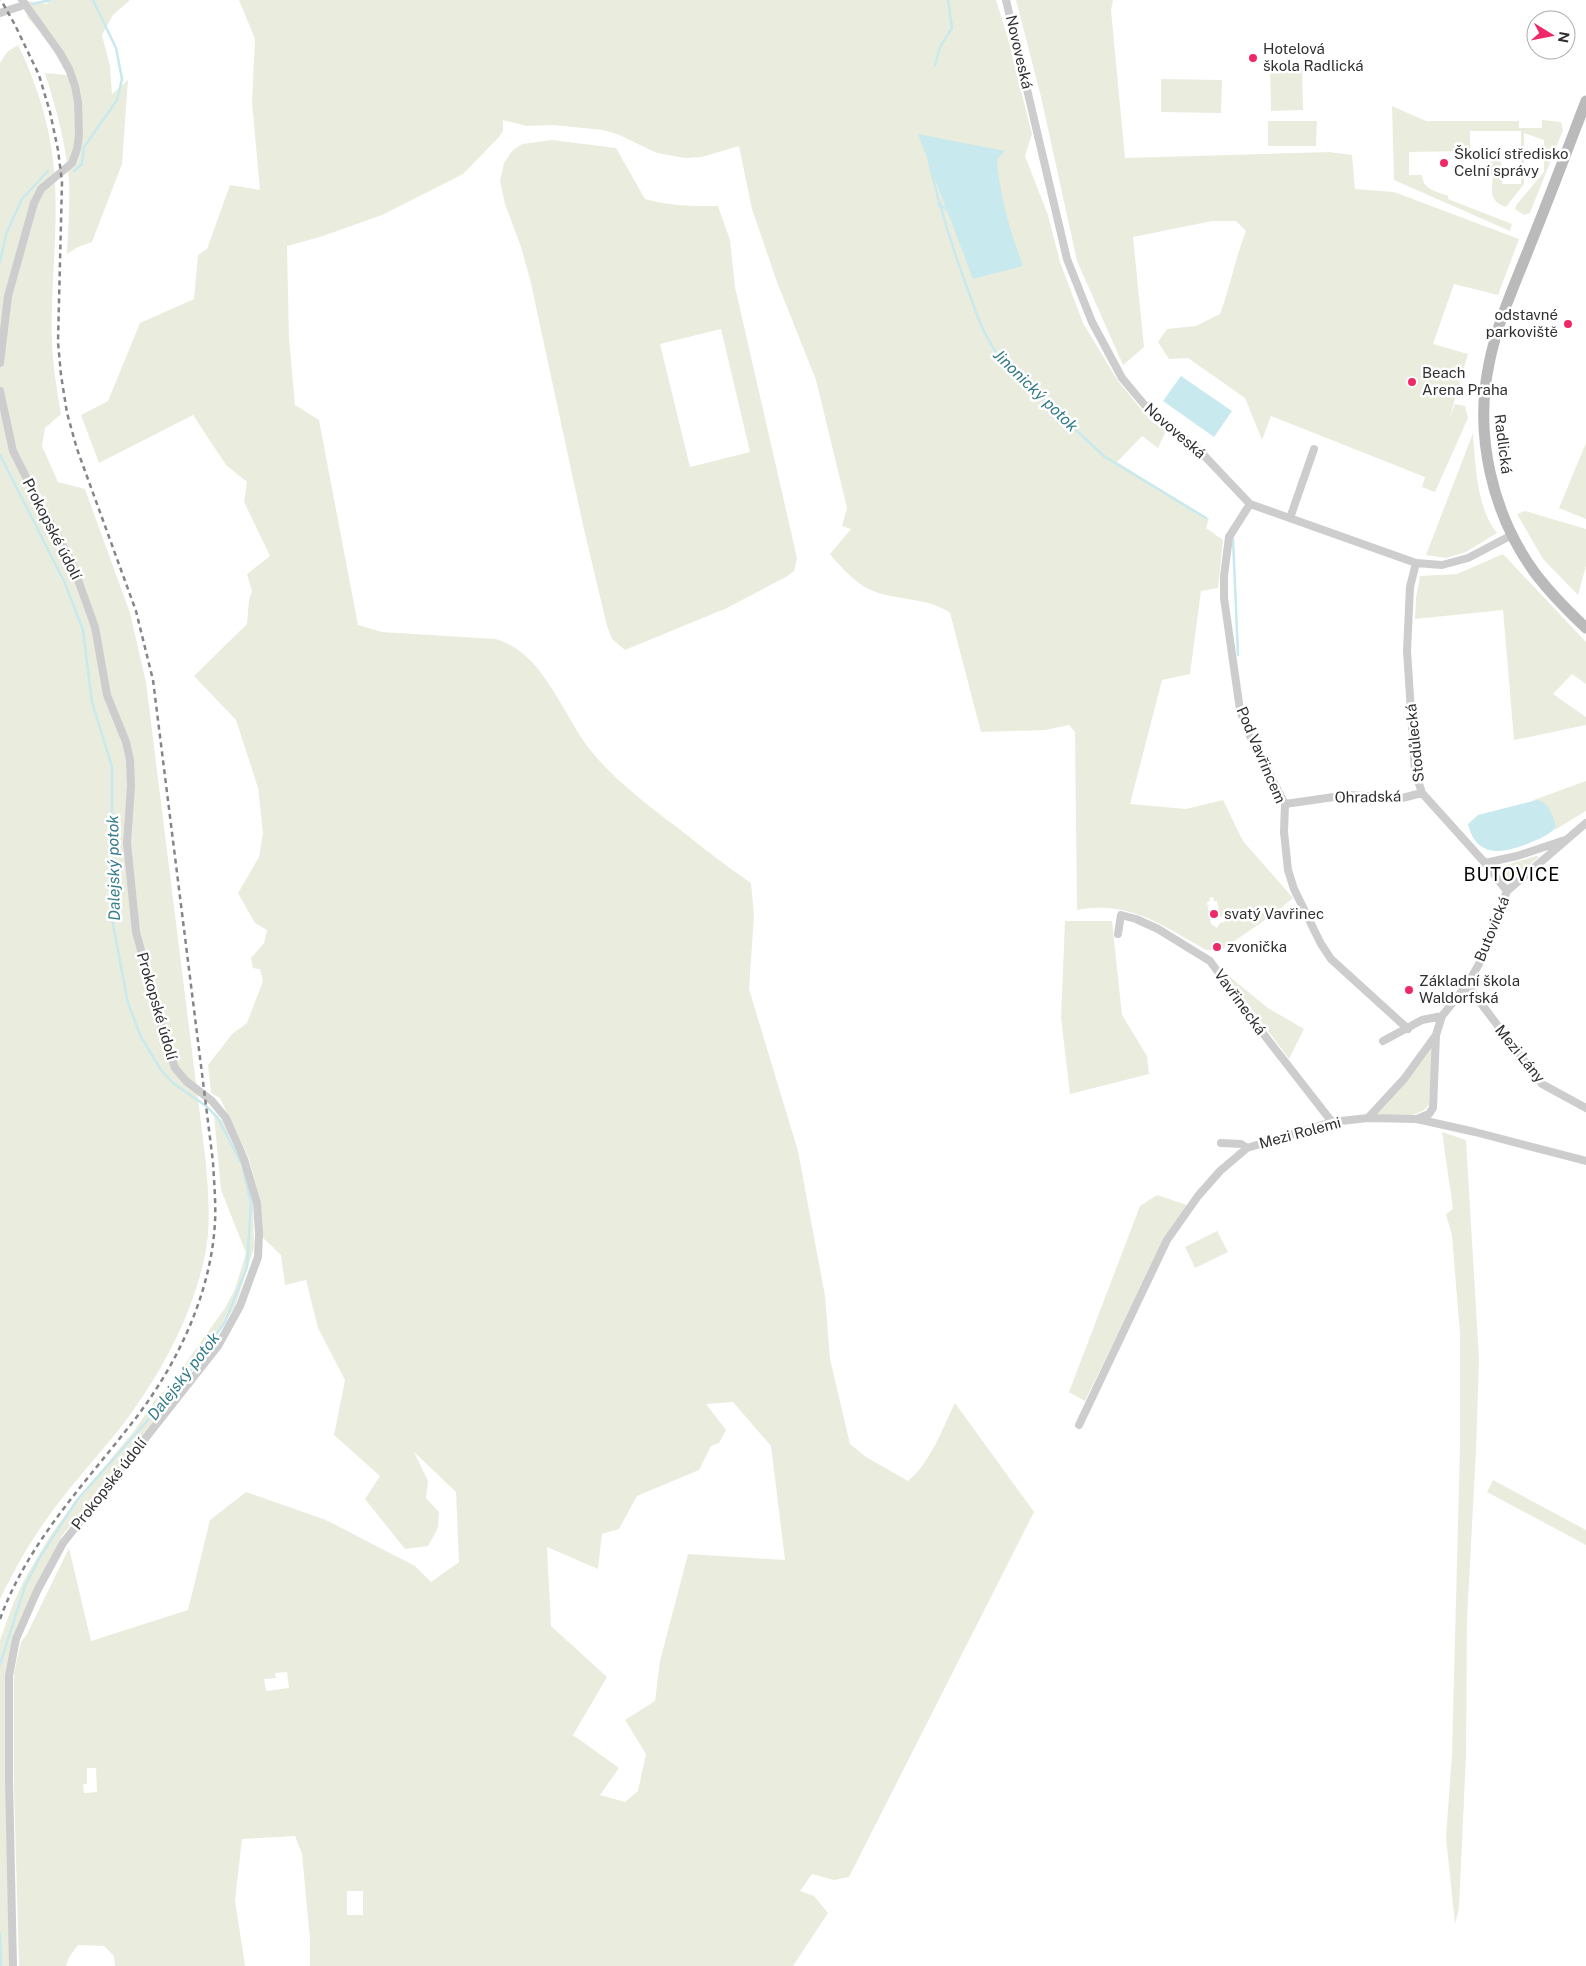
<svg xmlns="http://www.w3.org/2000/svg" width="1586" height="1966" font-family="'Public Sans',sans-serif">
	<rect width="100%" height="100%" fill="#fff"/>
	<path fill="#eaeddd" fill-rule="evenodd" d="M21,0L48,4L43,0H130L113,15L102,35L110,66L112,94L128,80L122,164L92,242L78,247L67,254C68,230 70,205 69,181C66,144 56,108 45,73L67,75L47,39L28,18Z
		M239,0H996L1007,35L1032,134L1025,156L1048,215L1060,262L1083,323L1118,381L1150,420L1166,431L1158,448L1142,436L1117,462L1209,519L1206,528L1223,540L1218,588L1201,591L1190,674L1162,680L1130,804L1186,809L1223,800L1243,841L1293,898L1271,916L1221,950L1220,945L1214,944L1213,950H1206C1163,926 1130,900 1077,910L1075,732L1069,725L1045,730L981,732L950,613C931,599 904,600 882,594C861,589 844,571 830,554L851,529L842,526L847,508L816,380L777,282L752,209L739,146L702,157L685,158L657,153L617,134L603,130L553,125L527,126L503,120V131L499,137L463,174L382,215L320,237L287,246L289,338L295,405L319,420L358,625L382,632L495,639C540,650 561,709 585,743C610,777 645,803 678,828C702,847 726,866 751,883L754,915L749,989L798,1151L825,1296L830,1359L850,1444L866,1457L908,1481C931,1462 942,1429 955,1403L1034,1512L849,1877L834,1880L812,1874L800,1891L814,1896L828,1913L793,1966H310V1940L302,1854L295,1836L242,1839L235,1900L245,1966H115L114,1956L104,1946L78,1945L69,1957L66,1966H19L14,1788V1673L21,1642L27,1634L69,1548L91,1641L188,1610L210,1520L246,1492L326,1520L415,1566L431,1582L459,1562L456,1492L414,1452L428,1481L426,1498L439,1512L438,1528L428,1546L405,1549L365,1499L380,1476L334,1435L345,1380L318,1328L306,1280L285,1285L281,1255L262,1237L260,1200L249,1159L220,1098L211,1093L208,1065L232,1034L247,1023L263,981L260,969L253,968L251,958L264,943L267,930L255,923L238,893L259,857L263,833L258,788L236,720L194,676L247,624L249,600L252,591L247,574L270,556L244,502L247,482L226,465L193,415L99,463L81,415L108,401L140,323L194,299L198,255L207,249L230,185L260,190L252,102L255,39ZM1213,897L1214,901H1217L1220,917L1224,916L1225,922L1220,923L1217,928L1211,924L1207,902L1210,901L1209,898ZM733,1402L771,1446L785,1560L688,1554L660,1661L655,1701L625,1720L646,1754L638,1791L625,1802L600,1795L619,1768L573,1735L607,1677L551,1626L547,1547L598,1569L602,1534L619,1529L637,1496L699,1470L711,1446L719,1443L726,1430L706,1404ZM287,1672L289,1688L266,1691L264,1679L276,1678L275,1673ZM87,1768H96L97,1792L84,1793L83,1784H87ZM347,1891H363V1915H347Z
		M1016,0H1113L1111,10L1125,158L1329,152L1352,155L1355,189L1394,192L1519,239L1498,295L1454,284L1433,344L1468,354L1449,420L1455,404L1465,406L1468,418L1435,492L1422,487L1425,477L1271,416L1262,440L1245,398L1188,358L1169,359L1158,342L1167,329L1196,326L1220,314C1230,287 1235,259 1246,231L1236,221H1212L1133,237L1144,347L1123,365L1077,261L1041,97Z
		M18,45C39,87 53,136 55,183C58,236 50,290 52,343C53,367 57,390 61,414L45,428L42,446L58,482L85,489L130,613L146,682L206,1163C208,1191 211,1221 206,1250C194,1313 162,1372 124,1423C96,1459 64,1492 39,1530C24,1552 12,1575 0,1599V63L7,52Z
		M1270,65H1302L1303,110L1271,111Z
		M1161,79L1222,80L1221,113L1161,112Z
		M1392,106L1426,121H1519V128H1542V120L1561,122L1563,130L1530,213L1524,215L1515,209L1517,204L1544,172V140L1524,133V184L1506,207C1488,201 1492,191 1493,174L1490,175V162L1501,160L1502,184H1521V131H1470V151L1409,152V175H1422C1423,190 1436,191 1448,196V199L1512,224L1510,231L1394,180Z
		M1268,121H1317L1316,146H1268Z
		M552,140L616,148L645,199C669,206 692,206 718,206L730,240L735,287L797,558L794,571L786,577L727,608L625,650L612,639L607,626L583,525L530,279L521,247L505,204L500,181L504,163L512,151L522,144ZM721,329L750,452L690,467L660,344Z
		M1473,433C1475,464 1477,509 1497,533L1466,552L1446,558L1426,555Z
		M1586,443V519L1559,508Z
		M1525,511L1586,529V566L1578,595L1543,559L1517,514Z
		M1503,554L1586,642V684L1572,674L1553,694L1586,717V725L1514,740L1503,610L1415,619L1416,598L1420,576L1457,574Z
		M1586,781V811L1553,831L1555,829C1551,814 1549,798 1531,801Z
		M1536,856L1539,857L1510,881L1500,867Z
		M1065,921H1112L1122,1015L1147,1056L1149,1074L1070,1094L1061,1018Z
		M1225,973L1268,1008L1304,1029L1289,1059Z
		M1433,1042L1429,1105C1418,1120 1393,1115 1376,1115L1375,1112Z
		M214,1116L224,1121L253,1200L254,1248L235,1307L172,1399L62,1536L13,1637L5,1685V1766L10,1966H0V1640L13,1604L24,1580L50,1536L71,1507L134,1431L159,1394L172,1388L188,1360L225,1308L235,1289L246,1253L221,1190Z
		M1442,1132L1466,1140L1479,1359L1476,1450L1467,1619L1466,1755L1459,1908L1455,1924L1446,1838L1452,1754L1460,1446V1334L1452,1236L1446,1214L1453,1209Z
		M1157,1195L1187,1205L1165,1238L1085,1401L1069,1392L1140,1206Z
		M1217,1231L1228,1252L1195,1268L1185,1247Z
		M1493,1480L1586,1530V1545L1487,1492Z"/>
	<path fill="#c8e9ee" d="M918,134L1005,151L997,160C1000,197 1010,231 1023,266L973,279Z
		M1181,376L1232,411L1214,437L1163,401Z
		M1537,800C1549,802 1553,816 1556,826C1553,833 1541,838 1534,841C1507,853 1477,861 1468,824L1478,815Z"/>
	<g fill="none" stroke-linecap="round" stroke-linejoin="round">
		<path stroke="#c8e9ee" stroke-width="2.5" d="M32,4L50,0
			M935,65L940,47L952,28L948,0
			M929,161C939,206 952,247 968,290C977,316 986,341 1003,362L1105,457L1206,518
			M74,171L82,164L84,147L117,100L122,79L116,48L93,0
			M938,204L948,210
			M0,262L6,234L22,199L48,171
			M0,455L64,581L83,630L92,702L112,767V919L128,1003L141,1037L161,1070L173,1083L206,1106L218,1118L242,1165L251,1203L247,1267L225,1322L187,1376L77,1500L40,1557L25,1586L0,1664
			M1233,539L1238,655
			M0,1934L1,1966"/>
		<path stroke="#cdcdcd" stroke-width="8" d="M1006,0L1067,259L1092,322L1122,378L1153,415L1196,447L1250,504L1416,563L1442,565L1468,558L1512,535
			M0,13L24,5
			M0,363L8,296L34,203L41,189L72,163L77,149L79,135L78,102L75,86L69,69L60,53L22,0
			M0,391L13,451L30,485L72,563L95,627L107,695L126,742L130,760L131,786L127,843L136,932L166,1041L175,1068L186,1081L212,1101L226,1118L244,1159L257,1203L259,1233L258,1257L240,1306L218,1346L63,1543L37,1591L16,1639L9,1676V1779L13,1966
			M1250,504L1229,537L1224,576V598L1240,710L1247,730L1285,804L1284,832L1288,870L1294,889L1321,944L1331,959L1408,1029
			M1290,518L1314,449
			M1416,563L1410,587L1407,651L1415,771L1422,793L1485,863L1507,891
			M1285,804L1348,795L1402,798L1422,793
			M1485,863L1517,856L1565,840
			M1118,934L1121,915L1136,919L1158,929L1210,961L1265,1036L1332,1122
			M1467,985L1542,1084L1586,1108
			M1383,1041L1422,1020L1442,1016
			M1368,1118L1404,1079L1436,1035
			M1417,1119L1429,1114L1433,1108L1436,1035L1442,1016L1467,985L1479,964L1507,891L1586,823
			M1221,1143L1241,1144L1247,1148
			M1079,1425L1167,1240L1198,1196L1220,1171L1247,1148L1332,1122L1368,1118L1417,1119L1475,1132L1586,1161"/>
		<path stroke="#bababa" stroke-width="11" d="M1586,101C1568,148 1550,196 1531,243C1516,282 1497,322 1489,364C1474,435 1492,514 1535,573C1550,593 1568,611 1586,628"/>
		<path stroke="#858585" stroke-width="2.5" stroke-dasharray="5 4" stroke-linecap="butt" d="M0,1619C27,1545 80,1489 128,1428C174,1371 211,1297 215,1222C216,1202 214,1182 213,1162L153,680L136,611L77,449L67,413L61,375L58,342L62,182L58,150L50,112L39,75L15,25L1,0"/>
	</g>
	<g fill="#ef2968" stroke="#fff" stroke-width="2">
		<circle cx="1253" cy="58" r="5"/>
		<circle cx="1444" cy="163" r="5"/>
		<circle cx="1568" cy="324" r="5"/>
		<circle cx="1412" cy="382" r="5"/>
		<circle cx="1214" cy="914" r="5"/>
		<circle cx="1217" cy="947" r="5"/>
		<circle cx="1409" cy="990" r="5"/>
	</g>
	<g text-anchor="middle" stroke-width="5" stroke-linejoin="round" paint-order="stroke">
		<g font-size="15" fill="#303030" stroke="#fff" text-anchor="start">
			<text x="1263" y="54">Hotelová<tspan x="1263" dy="17">škola Radlická</tspan></text>
			<text x="1454" y="159">Školicí středisko<tspan x="1454" dy="17">Celní správy</tspan></text>
			<text x="1558" y="320" text-anchor="end">odstavné<tspan x="1558" dy="17">parkoviště</tspan></text>
			<text x="1422" y="378">Beach<tspan x="1422" dy="17">Arena Praha</tspan></text>
			<text x="1224" y="919">svatý Vavřinec</text>
			<text x="1227" y="952">zvonička</text>
			<text x="1419" y="986">Základní škola<tspan x="1419" dy="17">Waldorfská</tspan></text>
		</g>
		<g font-size="15" fill="#303030" stroke="#fff">
			<text transform="translate(1019 52) rotate(77)" y="5">Novoveská</text>
			<text transform="translate(1175 431) rotate(41)" y="5">Novoveská</text>
			<text transform="translate(1503 444) rotate(83)" y="5">Radlická</text>
			<text transform="translate(52 529) rotate(63)" y="5">Prokopské údolí</text>
			<text transform="translate(1415 743) rotate(-96)" y="5">Stodůlecká</text>
			<text transform="translate(1261 755) rotate(67)" y="5">Pod Vavřincem</text>
			<text transform="translate(1368 797) rotate(-1)" y="5">Ohradská</text>
			<text transform="translate(1492 929) rotate(-68)" y="5">Butovická</text>
			<text transform="translate(1240 1002) rotate(54)" y="5">Vavřinecká</text>
			<text transform="translate(157 1006) rotate(74)" y="5">Prokopské údolí</text>
			<text transform="translate(1520 1054) rotate(51)" y="5">Mezi Lány</text>
			<text transform="translate(1300 1133) rotate(-15)" y="5">Mezi Rolemi</text>
			<text transform="translate(109 1484) rotate(-52)" y="5">Prokopské údolí</text>
		</g>
		<g font-size="16" font-style="italic" fill="#347d8a" stroke="#fff">
			<text transform="translate(1036 390) rotate(44)" y="6">Jinonický potok</text>
			<text transform="translate(113 868) rotate(-91)" y="6">Dalejský potok</text>
			<text transform="translate(183 1376) rotate(-52)" y="6">Dalejský potok</text>
		</g>
		<g font-size="18" letter-spacing="1" fill="#000" stroke="#fff">
			<text x="1512" y="881">BUTOVICE</text>
		</g>
	</g>
	<g transform="translate(1551 35) rotate(100)"><circle r="24" fill="#ffffff" stroke="#acacac"/>
	<path d="M0-4L9 19L0 12L-9 19Z" fill="#ef2968"/>
	<text y="-8" font-size="14" font-weight="bold" text-anchor="middle" fill="#303030">N</text>
	</g>
</svg>
